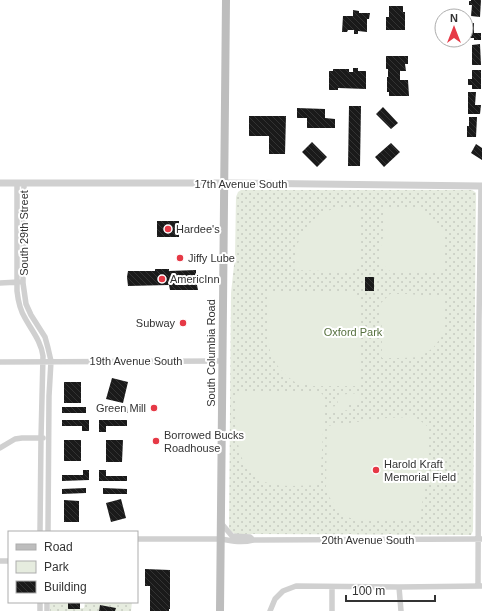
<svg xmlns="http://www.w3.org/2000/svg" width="482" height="611" font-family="Helvetica,sans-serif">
	<defs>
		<pattern id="green-dots" width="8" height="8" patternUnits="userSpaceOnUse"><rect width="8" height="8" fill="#e6ecdf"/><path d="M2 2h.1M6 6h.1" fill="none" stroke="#c6cbc0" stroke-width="1.8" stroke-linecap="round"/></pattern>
		<pattern id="building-back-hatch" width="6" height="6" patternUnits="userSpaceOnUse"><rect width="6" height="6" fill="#1a1a1a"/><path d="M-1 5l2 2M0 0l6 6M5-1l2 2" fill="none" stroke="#333"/></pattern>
	</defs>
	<rect width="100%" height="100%" fill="#fff"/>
	<path fill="url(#green-dots)" d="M241,190H472L475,192L476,193L473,531L471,535L235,534L231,531L229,528L231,293L235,256L236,197L238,192Z
		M50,602H68V609L84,608L85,602H132L131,611H115V608L100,605L99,611H50Z"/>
	<path fill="#e6ecdf" d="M352,207L360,208L361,266L354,272L295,270C293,244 304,220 330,210C337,208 344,208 352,207Z
		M383,208H402L421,209L433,219L443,231L445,249V271L391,272L381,263V246L383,237Z
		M268,292H354L359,298L360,386H313L296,383L283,373L277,365L271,355L268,342Z
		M390,294H408L419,295H445L444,317L443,335L433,348L420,357L402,358H382V329L381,320V303Z
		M236,391L321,393L325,397L320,485C303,485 284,488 268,483C231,473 236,420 236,391Z
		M359,393L360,403L348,405L349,410L327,412V407L338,406L337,395Z
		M412,417L418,419L427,426L428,434V459L420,520L356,519C354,519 352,518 350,518C341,514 329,499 326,490L327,426L387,418Z"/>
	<path fill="url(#building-back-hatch)" d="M471,0H481L480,17L471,16L472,5H469V1H471Z
		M389,6H403V12H405V30H386V17H389Z
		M353,10L359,11V13H370L369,19H367V32L358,31V34H354V30H348L347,32H342L343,16H353Z
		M466,23H474V33H481V40H474V38H466Z
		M480,44L481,65H472V45Z
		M386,56H408V64H405L406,71H400V80H408L409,96H389V92H387V77H388V69H386Z
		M353,68H358V71H366V89L338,88V90H329V71H333V69H349V72H353Z
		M472,70H481V89H472V85H468V79H472Z
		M468,92H476L475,105H481L480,114H468Z
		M349,106H361L360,166H348Z
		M383,107L398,123L391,129L376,114Z
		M297,108L325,109V118L335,119V128H307V118H297Z
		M249,116H286L285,154H269V136H249Z
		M469,117H477L476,137H467V126H469Z
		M312,142L327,157L317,167L302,152Z
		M391,143L400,152L384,167L375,157Z
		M476,144L482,148V160L471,153Z
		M157,221H179V237H157Z
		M155,269H169V271L196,270V280L198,290H170L169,285L128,286L127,277L128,271H155Z
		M365,277H374V291H365Z
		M112,378L128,382L123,403L106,399Z
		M64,382H81V403H64Z
		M62,407H86V413H62Z
		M127,407L128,413H103V408Z
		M62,420H89V431H82V426H62Z
		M99,420H127V426H106V432H99Z
		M64,440H81V461H64Z
		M106,440H123L122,462H106Z
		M83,470H89V480L62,481V475H83Z
		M99,470H106V476H127V481H99Z
		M86,488V493L62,494V489Z
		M103,488L127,489V494H103Z
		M121,499L126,518L111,522L106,503Z
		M64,500L79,501V522H64Z
		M145,569L170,570V609H169V611H150V586H145Z
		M68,602H80V609H68Z
		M100,605L116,608L115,611H99Z"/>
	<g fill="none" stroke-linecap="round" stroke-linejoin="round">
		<path stroke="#d0d0d0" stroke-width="5.5" d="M17,183V291C18,300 20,310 25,318C32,331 41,341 43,356L41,438L40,532
			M24,183L23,283L26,304L31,315L45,337L48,348L51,361L49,396L48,532
			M0,283L19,282
			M0,362L222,361
			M0,448L15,439L22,438H43
			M221,523L232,536L250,537L253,540
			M137,539H221C232,541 242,543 253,540L482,539
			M0,561H9
			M478,586L479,320L481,186
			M399,587L401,611
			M40,602V611
			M47,611V602
			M270,611L275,599L283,591L296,586L399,587L482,586
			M332,611V587"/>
		<path stroke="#d0d0d0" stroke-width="7" d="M0,183H224L482,186"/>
		<path stroke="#bdbdbd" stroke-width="8" d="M220,611L226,0"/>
	</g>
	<g fill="#e63946" stroke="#fff" stroke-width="1.5">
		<circle cx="168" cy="229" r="4"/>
		<circle cx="180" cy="258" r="4"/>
		<circle cx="162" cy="279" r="4"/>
		<circle cx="183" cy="323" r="4"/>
		<circle cx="154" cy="408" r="4"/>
		<circle cx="156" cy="441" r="4"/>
		<circle cx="376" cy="470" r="4"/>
	</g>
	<g text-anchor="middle" stroke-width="4" stroke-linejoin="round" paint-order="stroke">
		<g font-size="11" fill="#333" stroke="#fff">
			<text x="241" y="188">17th Avenue South</text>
			<text transform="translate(24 233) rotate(-90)" y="4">South 29th Street</text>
			<text transform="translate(211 353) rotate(-90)" y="4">South Columbia Road</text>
			<text x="136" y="365">19th Avenue South</text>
			<text x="368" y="544">20th Avenue South</text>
		</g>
		<g font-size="11" fill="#333" stroke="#fff" text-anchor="start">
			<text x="176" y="233">Hardee's</text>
			<text x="188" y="262">Jiffy Lube</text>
			<text x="170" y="283">AmericInn</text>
			<text x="175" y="327" text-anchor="end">Subway</text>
			<text x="146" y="412" text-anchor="end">Green Mill</text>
			<text x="164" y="439">Borrowed Bucks<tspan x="164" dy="13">Roadhouse</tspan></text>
			<text x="384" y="468">Harold Kraft<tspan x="384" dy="13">Memorial Field</tspan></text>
		</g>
		<g font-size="11" fill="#56703f" stroke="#fff">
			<text x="353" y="336">Oxford Park</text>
		</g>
	</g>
	<rect x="8" y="531" width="130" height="72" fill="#ffffff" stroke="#adadad"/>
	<rect x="16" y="544" width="20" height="6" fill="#bdbdbd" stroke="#adadad"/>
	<text x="44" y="551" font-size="12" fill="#333333">Road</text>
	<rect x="16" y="561" width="20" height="12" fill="#e6ecdf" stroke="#adadad"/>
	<text x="44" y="571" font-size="12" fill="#333333">Park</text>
	<rect x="16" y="581" width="20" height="12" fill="url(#building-back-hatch)" stroke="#adadad"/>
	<text x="44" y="591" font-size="12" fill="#333333">Building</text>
	<g transform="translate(454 28)"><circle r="19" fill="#ffffff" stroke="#adadad"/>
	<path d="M0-3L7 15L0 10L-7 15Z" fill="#e63946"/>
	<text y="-6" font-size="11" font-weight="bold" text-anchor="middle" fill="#333333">N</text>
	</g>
	<path d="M346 595v6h89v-6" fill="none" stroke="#333333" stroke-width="2"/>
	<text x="352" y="595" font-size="12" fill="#333333" stroke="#ffffff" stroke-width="3" paint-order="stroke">100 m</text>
</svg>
